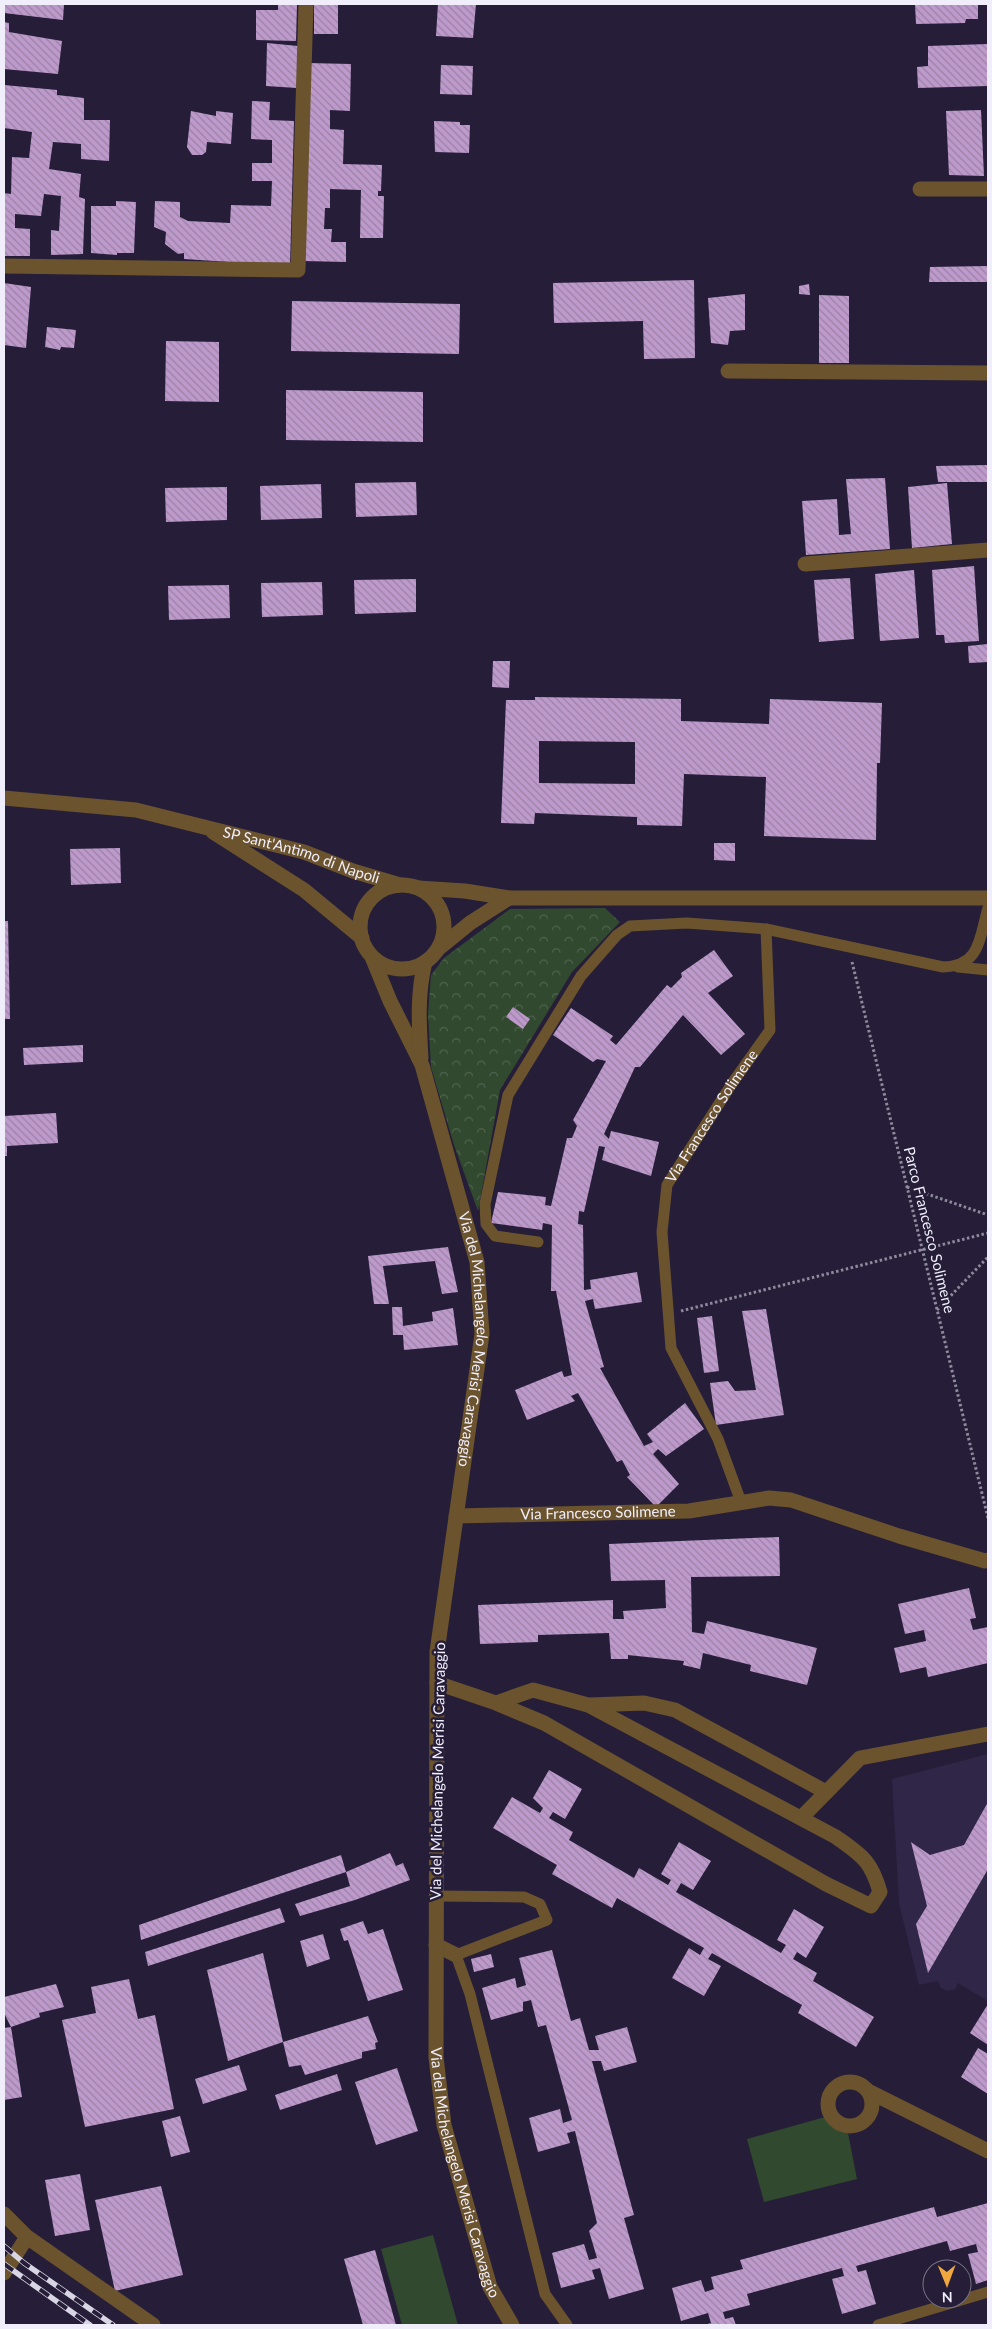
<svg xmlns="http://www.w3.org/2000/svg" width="992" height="2329" font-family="Lato,sans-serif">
	<defs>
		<pattern id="forest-crowns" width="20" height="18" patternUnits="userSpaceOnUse" patternTransform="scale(1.25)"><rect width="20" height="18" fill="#31492f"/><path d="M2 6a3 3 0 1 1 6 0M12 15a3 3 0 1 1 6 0" fill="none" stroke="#4f644e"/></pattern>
		<pattern id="building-back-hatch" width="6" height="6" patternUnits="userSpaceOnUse" patternTransform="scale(1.25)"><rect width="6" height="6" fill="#bd9acb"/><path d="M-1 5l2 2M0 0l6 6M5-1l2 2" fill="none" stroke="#9a81a5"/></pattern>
	</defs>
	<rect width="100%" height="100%" fill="#261e38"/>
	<path fill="#302647" d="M988,1754V2001L958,1983L955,1989L948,1991L941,1988L938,1981L919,1985L899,1903L892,1779Z"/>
	<path fill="url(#forest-crowns)" d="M605,908L620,922L572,972L500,1090L478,1211L454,1145L431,1067L428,1014L431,975L444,958L510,909Z"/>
	<path fill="#31492f" d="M825,2117L848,2133L857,2179L764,2202L747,2139Z
		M433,2235L458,2325H402L381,2249Z"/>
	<path fill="url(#building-back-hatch)" fill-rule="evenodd" d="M4,4H64L63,20L4,13Z
		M278,4H297L296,41L256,40V10H278Z
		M314,4H338V34H314Z
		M438,4H476L473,38L436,36Z
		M915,4H978V19H966L965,23L916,24Z
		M4,22L9,23V32L62,41L58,74L4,69Z
		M267,43L298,46L297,88L266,86Z
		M988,44V86L918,88L917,67L928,66V46Z
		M308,63L351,64L350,111L330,110V129L344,130L343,164L382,165L381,191H378V196H384L383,238H360L361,190L330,189V208H325L324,229H332L331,242H346V262L303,261Z
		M441,65L473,66L472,95L440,94Z
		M4,85L57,90V95L84,98V120H110L109,161L81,159V144L53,142L49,169L81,174L79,197L85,199L83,254L51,255V230L59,231L61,196L44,194L41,216L15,214V228L30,229V256H4V193L11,194L12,157L29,158L32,132L4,128Z
		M252,101L270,102L269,120L294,121L290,266L184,259V253L178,254L165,244L166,232L154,227L155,201L180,202V217L188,221L230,223L231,205L271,206L272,181H252V163H272V140L251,139Z
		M981,110L984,176L949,175L946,111Z
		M191,111L216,116V111L233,113L231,144L207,142L206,152L202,155H192L187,147Z
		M434,121L460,122V125H470L469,153L435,152Z
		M116,201L136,202L134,253H117V255L91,253V206H116Z
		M988,266V282H929L930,267Z
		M694,280L695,358L644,359L643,321L554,323L553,283Z
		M4,283L31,287L26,348L4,345Z
		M809,284L810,295L799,294V286Z
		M745,294V330L730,331L728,345L711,343L708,298Z
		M819,295L849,296V363H819Z
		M292,301L460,304L459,354L291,351Z
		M47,327L76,330L74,348L61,347L60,350L45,347Z
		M166,341L219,342V402L165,401Z
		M286,390L423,392V442L286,440Z
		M988,465V482H938L936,466Z
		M885,478L890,549L806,555L802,501L837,499L839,535L851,534L846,479Z
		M416,482L417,515L356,517L355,483Z
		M947,483L952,544L912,548L908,487Z
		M321,484L322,518L261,520L260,486Z
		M227,487V520L166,522L165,488Z
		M974,566L979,641L945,643L944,635H936L932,570Z
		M914,570L919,638L880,641L875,574Z
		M850,578L854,639L819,642L814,580Z
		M416,579V612L355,614L354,580Z
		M322,582L323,615L262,617L261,583Z
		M229,585L230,618L169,620L168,586Z
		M988,644V662L969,663L968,646Z
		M493,661H510L509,688L492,687Z
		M535,697L681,699V721L769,724L770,699L882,703L880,763H877L876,840L764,836L766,777L684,774L682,826L637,825V817L535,813L534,824L501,823L506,700H535ZM539,741L635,742V784L539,783Z
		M714,843H735V861L714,860Z
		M120,848L121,883L71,885L70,849Z
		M4,921H8L10,1019H4Z
		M714,950L733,976L708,993L745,1034L721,1055L683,1015L640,1067H635L604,1134L609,1139L611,1131L659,1142L651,1176L602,1160L605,1147L599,1146L584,1212L579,1211L578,1224L583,1225L584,1290L591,1289L590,1280L637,1272L642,1302L595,1309L593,1299L585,1301L604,1367L600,1368L644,1446L653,1442L647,1434L685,1403L704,1429L666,1456L658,1449L653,1454L679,1484L656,1507L627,1477L630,1475L622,1460L617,1462L578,1393L571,1396L575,1401L527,1420L515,1390L562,1371L564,1377L572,1375L556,1291H551L552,1225L543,1223L542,1230L491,1223L498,1192L546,1197L545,1205L551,1206L567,1138H572L577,1126L573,1120L606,1061L597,1059L593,1062L553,1035L571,1008L613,1036L610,1040L616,1045L667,985L671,988L682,977L681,973Z
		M513,1007L530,1019L523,1029L506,1017Z
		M83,1045V1062L24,1065L23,1048Z
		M56,1113L58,1143L7,1146V1156H4V1116Z
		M448,1247L458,1292L442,1294L435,1261L383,1266L389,1304H374L368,1256Z
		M392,1307H402L403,1326L433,1321L432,1312L453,1308L458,1345L404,1350L403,1335H393Z
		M766,1309L784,1415L716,1425L710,1383L728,1381L735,1391L756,1390L742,1311Z
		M712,1316L719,1371L704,1373L697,1318Z
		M779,1537L780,1576L691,1577L692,1632L704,1634L707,1621L817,1648L807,1685L750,1671L751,1665L703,1653L700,1669L683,1665L684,1661L628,1655V1659H611L609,1633L538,1635V1642L480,1644L478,1605L613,1600V1619H624L623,1611L666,1608L665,1580L611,1581L609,1544Z
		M969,1588L976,1618L970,1619L973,1630L988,1627V1663L928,1677L926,1667L900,1673L894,1648L926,1641L924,1630L905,1634L898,1604Z
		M549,1770L582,1789L565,1819L553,1812L549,1818L573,1832L569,1840L634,1878L639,1868L668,1885L671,1880L661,1874L679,1842L711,1861L693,1890L681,1883L676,1892L781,1953L786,1945L777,1940L794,1909L824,1927L806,1958L797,1952L793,1959L817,1973L813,1981L874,2017L856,2047L798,2013L802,2005L712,1953L708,1959L721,1966L704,1996L672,1978L689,1948L700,1955L704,1948L617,1898L612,1908L552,1874L557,1865L493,1828L512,1797L540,1813L543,1808L533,1798Z
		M988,1802V1869L928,1973L916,1924L927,1906L911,1842L930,1855L964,1845Z
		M390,1853L396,1866L403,1863L410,1880L355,1900L300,1916L295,1904L350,1886L346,1872Z
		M341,1855L346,1872L141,1940L139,1925Z
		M280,1908L285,1922L148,1966L145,1952Z
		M363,1921L368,1934L383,1929L403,1990L368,2001L348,1940L344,1941L340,1929Z
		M323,1934L330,1959L307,1967L300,1941Z
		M552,1950L571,2021L580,2018L589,2050H599L595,2036L627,2027L637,2062L604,2071L601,2061H592L634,2215L624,2218L644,2289L609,2299L600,2268L592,2270L595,2279L561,2288L552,2253L584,2244L589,2260L597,2258L589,2231L597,2223L575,2131L567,2133L570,2143L538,2152L529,2118L560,2109L563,2123L572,2120L546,2025L538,2027L531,2000L523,2002V2011L491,2020L482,1988L515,1978L517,1988L526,1985L519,1958Z
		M263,1953L283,2042L368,2016L378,2042L375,2043L376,2049L362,2052V2058L305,2075L301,2065L289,2067L283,2042L228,2061L207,1970Z
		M491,1954L494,1967L474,1972L471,1959Z
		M129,1979L138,2019L155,2015L174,2109L85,2127L62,2020L96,2013L91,1987Z
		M56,1984L64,2007L39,2013L40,2017L11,2027L4,2013V1997Z
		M988,2004V2045L970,2033Z
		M11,2027L22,2097L4,2100V2028Z
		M978,2048L988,2054V2094L961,2077Z
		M239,2065L247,2090L203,2104L195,2079Z
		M397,2068L418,2131L376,2145L355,2082Z
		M337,2074L342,2090L280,2110L275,2095Z
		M180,2116L190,2152L171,2157L162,2121Z
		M80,2174L90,2230L55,2236L45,2180Z
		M161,2186L183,2275L115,2291L95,2200Z
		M988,2203V2280L976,2284L968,2254L978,2252L976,2244L950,2251L947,2241L856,2266L858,2272L866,2270L876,2304L842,2314L832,2279L844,2276L842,2268L747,2294L750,2305L723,2312L725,2319L733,2317L736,2325H704L711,2323L708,2313L681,2321L672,2288L701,2280L705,2292L714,2289L711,2277L743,2269L740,2260L934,2207L937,2217Z
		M375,2250L396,2325H363L344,2259Z"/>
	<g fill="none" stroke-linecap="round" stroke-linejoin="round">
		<path stroke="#8e899c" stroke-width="3" stroke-dasharray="2.5 2.5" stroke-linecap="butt" d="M852,962L988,1518
			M907,1187L988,1215
			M937,1310L988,1257
			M681,1311L988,1233"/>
		<g stroke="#6a532d" stroke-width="11">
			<path d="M958,967L988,970"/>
			<path d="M538,1242L495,1236L486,1224L485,1204L508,1095L581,976L617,935L630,926L687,923L766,929L943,967C981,966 979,938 988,908"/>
			<path id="s1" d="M741,1502L718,1439L671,1348L662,1232L667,1185L733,1082L770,1030L766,929"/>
			<path d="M437,1896L524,1897L540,1904L547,1920L456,1955L470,1994L545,2294L567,2325"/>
			<path d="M878,2325L988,2292"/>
		</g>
		<g stroke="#6a532d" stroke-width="15">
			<path d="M920,189H988"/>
			<path d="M4,266L298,270L306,4"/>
			<path d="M728,371L988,373"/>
			<path d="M805,564L988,550"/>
			<path d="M418,888L465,891L509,898H988"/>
			<path d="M438,949L470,923L509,898"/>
			<path id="s2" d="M456,1516L689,1511L769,1498L791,1500L899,1536L985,1561L988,1560"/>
			<path d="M437,1683L496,1703L544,1723L826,1884L871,1906L880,1892C871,1860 861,1855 836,1837L588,1705L533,1690L496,1703"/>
			<path d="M590,1705L644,1703L675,1710L826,1792"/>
			<path d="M801,1818L860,1758L988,1734"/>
			<path d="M436,1945L456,1955"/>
			<circle cx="850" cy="2104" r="22"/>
			<path d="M868,2091L988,2151"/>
			<path d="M4,2214L27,2237L153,2325"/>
			<path d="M4,2273L27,2237"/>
		</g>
		<g stroke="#6a532d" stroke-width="15">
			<path id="s3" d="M4,798L136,810L304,852L353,871L400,885"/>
			<path d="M213,832L304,890L362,938"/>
			<circle cx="402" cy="927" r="42"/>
			<path id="s4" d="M372,957L390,1001L422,1065L477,1262L482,1334L437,1652L436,2057L444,2125L490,2287L512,2325"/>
			<path d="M421,1058C419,1025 417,994 425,962"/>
		</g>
		<g stroke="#d8d5e4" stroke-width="5.5">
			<path id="rail" d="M4,2246L24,2263L113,2325
				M4,2264L90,2325"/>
		</g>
		<use href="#rail" stroke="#261e38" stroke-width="4" stroke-dasharray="11" stroke-linecap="butt"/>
	</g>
	<g text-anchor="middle" stroke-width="5" stroke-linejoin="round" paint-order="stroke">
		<g font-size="15" fill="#f1eefc" stroke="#261e38">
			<text dy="5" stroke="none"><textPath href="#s3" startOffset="304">SP Sant'Antimo di Napoli</textPath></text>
			<text dy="5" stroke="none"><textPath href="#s1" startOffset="415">Via Francesco Solimene</textPath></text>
			<text transform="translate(929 1230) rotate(76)" y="5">Parco Francesco Solimene</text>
			<text dy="5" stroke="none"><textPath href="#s4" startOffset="401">Via del Michelangelo Merisi Caravaggio</textPath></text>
			<text dy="5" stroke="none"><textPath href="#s2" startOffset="142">Via Francesco Solimene</textPath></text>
			<text transform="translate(438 1771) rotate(-89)" y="5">Via del Michelangelo Merisi Caravaggio</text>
			<text dy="5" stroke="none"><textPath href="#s4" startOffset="1241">Via del Michelangelo Merisi Caravaggio</textPath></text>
		</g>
	</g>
	<rect width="992" height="2329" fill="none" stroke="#f1eefc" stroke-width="10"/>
	<g transform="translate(947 2284) rotate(179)"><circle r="24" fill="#261e38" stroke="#777186"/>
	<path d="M0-4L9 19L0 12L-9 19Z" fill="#efa73e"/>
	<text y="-8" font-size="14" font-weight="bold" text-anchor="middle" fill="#f1eefc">N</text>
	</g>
</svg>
